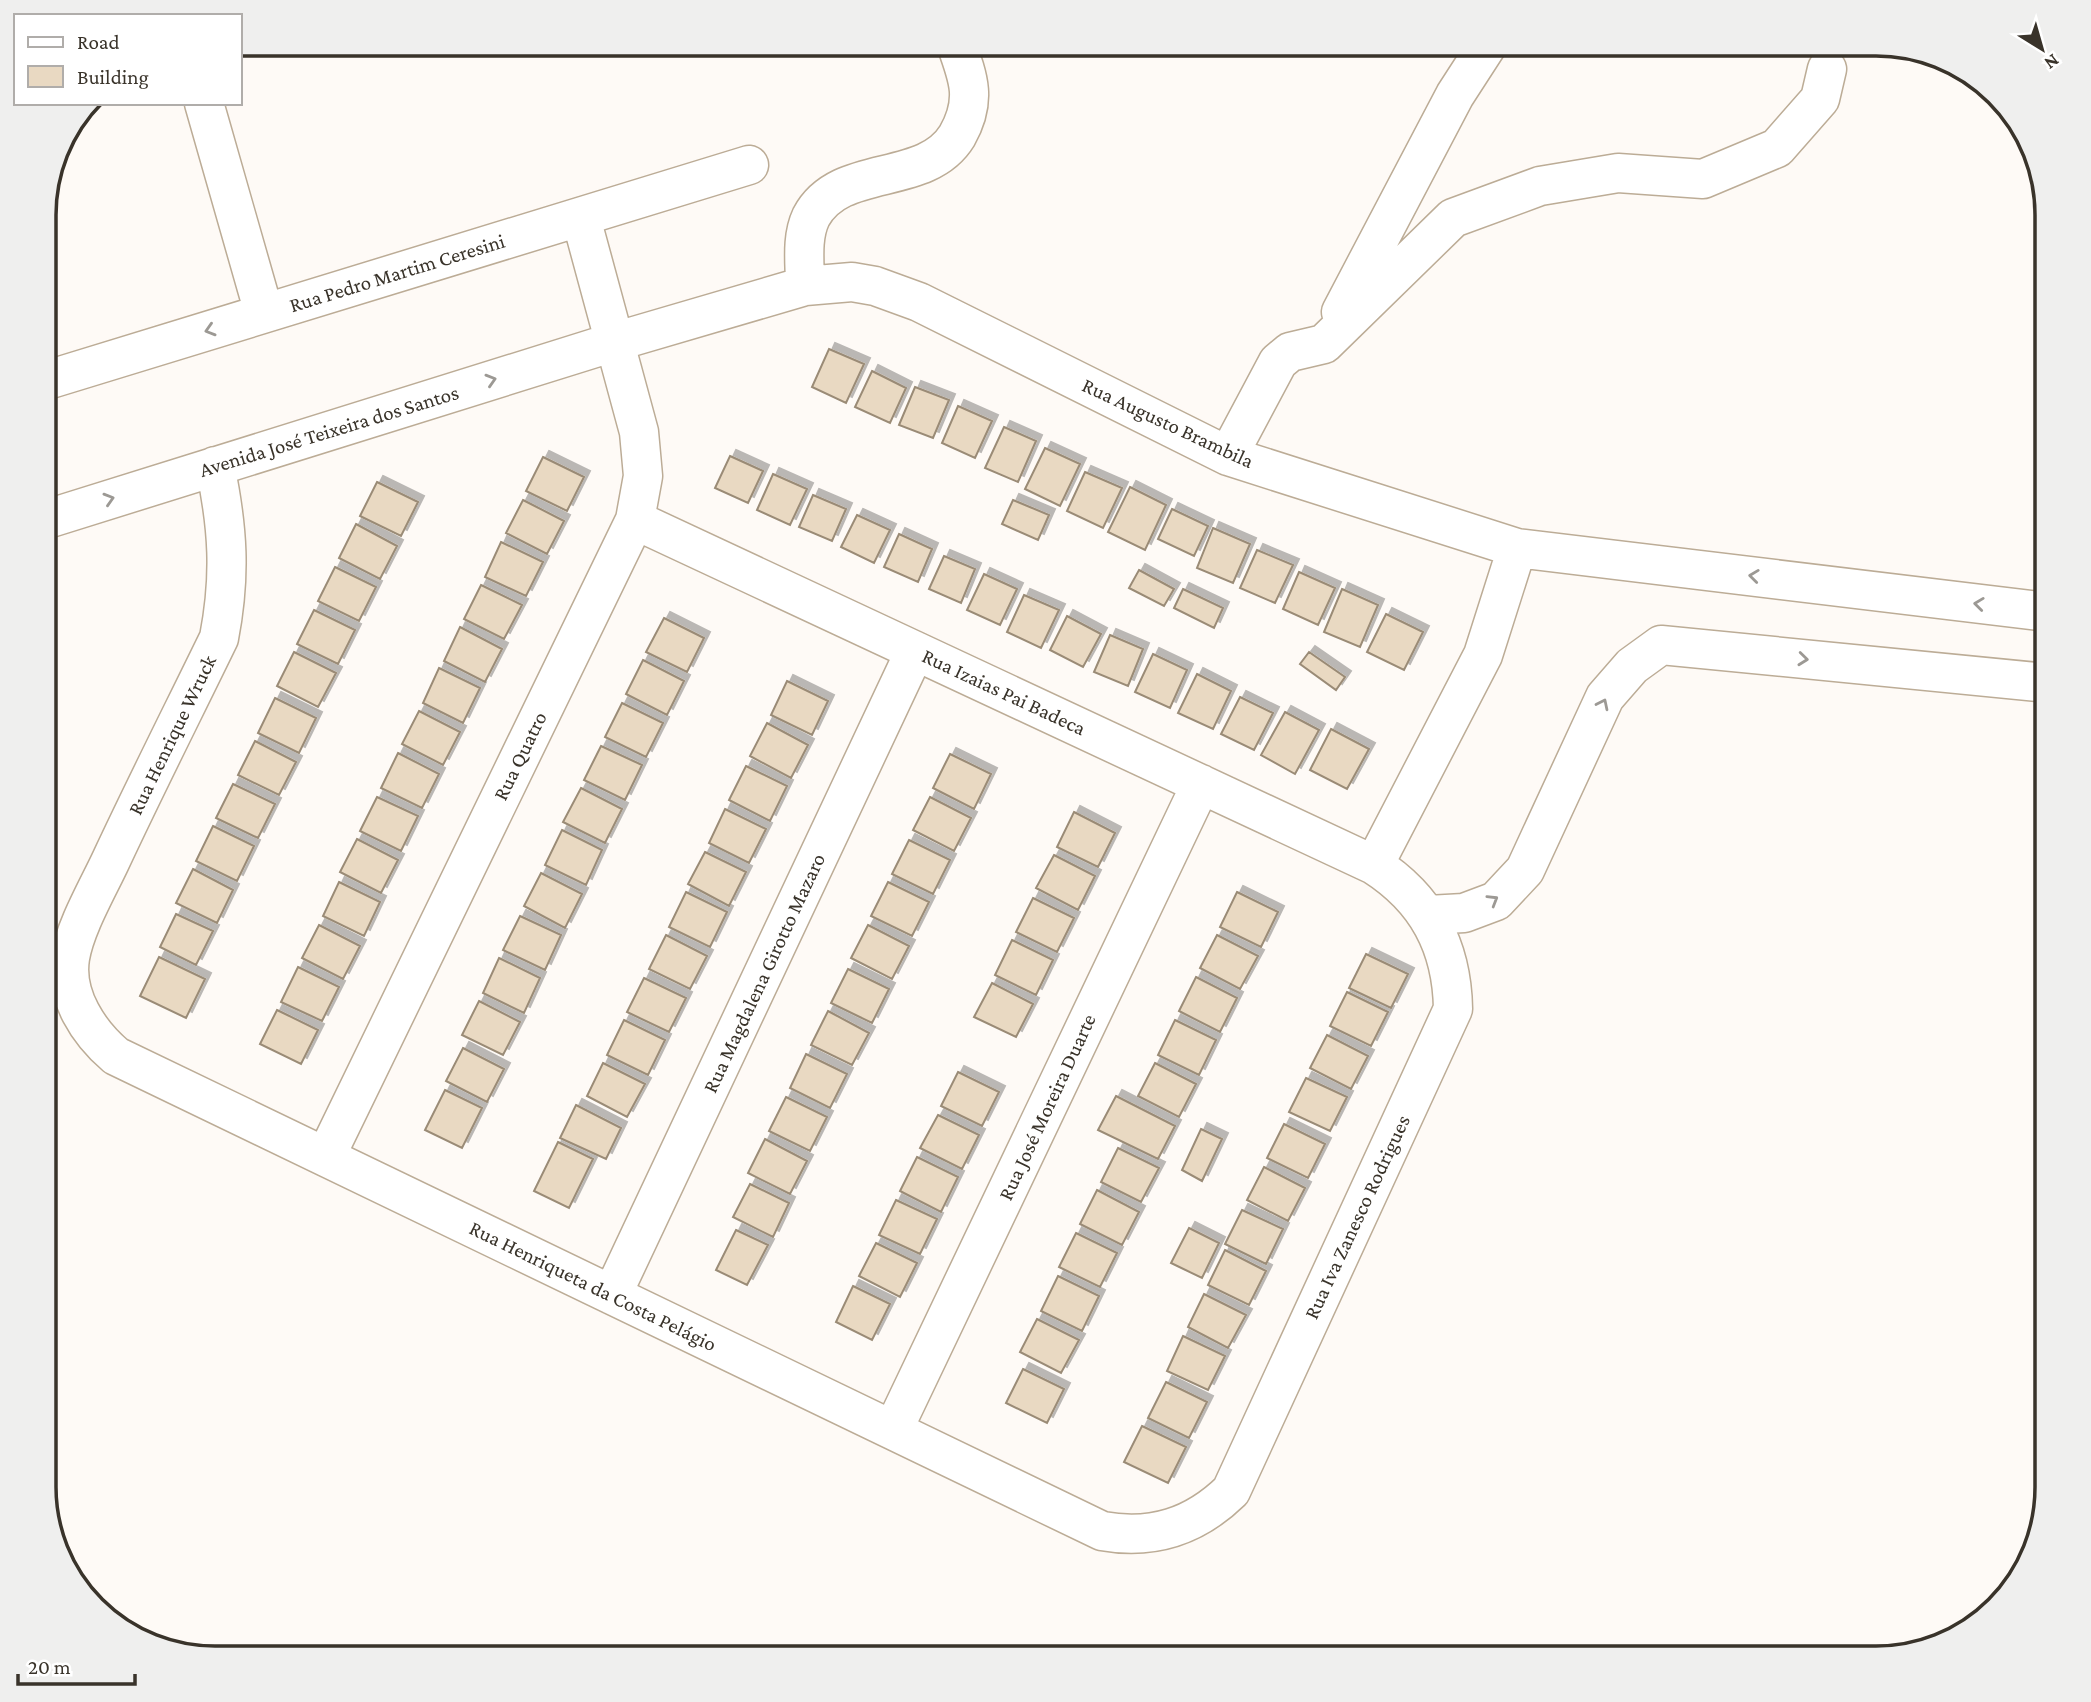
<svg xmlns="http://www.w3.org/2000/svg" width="2091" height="1702" font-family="'Crimson Pro',serif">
	<defs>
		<filter id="shadow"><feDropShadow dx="6" dy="-6" stdDeviation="0" flood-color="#0004"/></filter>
	</defs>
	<rect width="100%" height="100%" fill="#fefaf6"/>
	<path fill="#e9d9c2" stroke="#9a8b76" stroke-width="2" filter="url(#shadow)" d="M829,349L864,364L846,403L812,387Z
		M872,371L906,388L890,423L855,407Z
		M915,387L949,400L933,438L899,425Z
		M958,406L992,421L975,458L942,443Z
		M1004,427L1036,441L1018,482L985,468Z
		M1045,448L1080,464L1060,506L1025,489Z
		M730,456L763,471L748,503L715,488Z
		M543,457L584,477L567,511L526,491Z
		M1085,472L1122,488L1103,528L1067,511Z
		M773,474L807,489L790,525L757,510Z
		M377,482L418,502L401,536L360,516Z
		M1130,487L1166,505L1145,550L1108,532Z
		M813,495L846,509L832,541L799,527Z
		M523,500L564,521L547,554L506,533Z
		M1013,500L1049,515L1038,540L1002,524Z
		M1172,509L1208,526L1194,556L1158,539Z
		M857,515L890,530L874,563L841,547Z
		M356,524L397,546L380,579L339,558Z
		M1213,528L1250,544L1233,583L1197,568Z
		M899,534L932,549L918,582L884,567Z
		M501,542L543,562L526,596L485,577Z
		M1257,550L1293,565L1275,603L1240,588Z
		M944,556L975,569L961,603L929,589Z
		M335,567L376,587L359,621L318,601Z
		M1139,570L1174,589L1164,606L1129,588Z
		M1299,572L1335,588L1318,625L1283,609Z
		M984,574L1017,589L1000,625L967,610Z
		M481,585L522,605L504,639L464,619Z
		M1183,589L1223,608L1214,628L1174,608Z
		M1342,589L1378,605L1360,647L1324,632Z
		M1024,595L1059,610L1041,648L1007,632Z
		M314,610L355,630L338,664L297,644Z
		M1386,614L1423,632L1404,670L1367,652Z
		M1067,616L1101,634L1083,667L1050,650Z
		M664,618L704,638L687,672L646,652Z
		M460,627L502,649L485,682L444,661Z
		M1110,635L1143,649L1128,686L1094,672Z
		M294,652L336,673L318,707L277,686Z
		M1309,652L1345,677L1336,690L1300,664Z
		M1153,654L1187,670L1170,708L1135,692Z
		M643,660L684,681L667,715L626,694Z
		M439,668L480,688L463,723L423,703Z
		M1197,674L1231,691L1213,729L1178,713Z
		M787,681L828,701L812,735L771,715Z
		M1240,697L1273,713L1254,750L1221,734Z
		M275,698L316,718L299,753L258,733Z
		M622,703L663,723L646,757L605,737Z
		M419,711L460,732L443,765L402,744Z
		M1285,712L1319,730L1295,774L1261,755Z
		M767,723L808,745L791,778L750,756Z
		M1331,729L1369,749L1347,789L1310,770Z
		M255,741L296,762L279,795L238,775Z
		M601,746L642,765L625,800L584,780Z
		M398,753L439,774L422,808L381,788Z
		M950,754L991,774L974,809L933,788Z
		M746,766L787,786L770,821L729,800Z
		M233,784L275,804L258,838L216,818Z
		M581,788L622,809L605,843L563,822Z
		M377,797L418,816L401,851L360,831Z
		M930,797L971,818L954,851L913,830Z
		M725,809L766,829L749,863L709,843Z
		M1074,812L1115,833L1098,867L1057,847Z
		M213,826L254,846L237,881L196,861Z
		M562,830L602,850L586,885L545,865Z
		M357,839L398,860L381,893L340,872Z
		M909,840L950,860L933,894L892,874Z
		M705,852L746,872L729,906L688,884Z
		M1054,855L1095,876L1078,910L1036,888Z
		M193,869L233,890L217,923L176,903Z
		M541,873L582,894L565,928L524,906Z
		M339,882L380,902L364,936L323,916Z
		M888,882L929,902L912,936L871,916Z
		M686,892L727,912L710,947L669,927Z
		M1237,892L1278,912L1261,947L1220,927Z
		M1033,898L1074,918L1057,952L1016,932Z
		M176,914L213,931L196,965L160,947Z
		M520,916L561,935L545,970L503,950Z
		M319,925L360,946L343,979L302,958Z
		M868,925L909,946L892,979L851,958Z
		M666,935L707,956L690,989L649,969Z
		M1217,935L1258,956L1240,989L1200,968Z
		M1012,940L1053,960L1036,995L995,975Z
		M1366,954L1408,974L1391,1008L1349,988Z
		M159,957L205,979L186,1018L140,996Z
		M499,958L540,978L524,1013L483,993Z
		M298,967L339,987L322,1021L281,1002Z
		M848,969L889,989L872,1023L831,1003Z
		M1196,977L1237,998L1220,1032L1179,1011Z
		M644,978L686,998L669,1032L627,1012Z
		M992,983L1033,1004L1016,1037L974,1017Z
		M1347,992L1388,1012L1371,1046L1330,1026Z
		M479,1001L520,1022L503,1055L462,1035Z
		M277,1010L318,1030L301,1064L260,1044Z
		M828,1011L869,1033L852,1065L811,1045Z
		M624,1020L665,1040L648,1075L607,1055Z
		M1175,1020L1216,1040L1199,1075L1158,1055Z
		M1327,1035L1368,1056L1351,1089L1310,1068Z
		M463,1048L504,1069L487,1102L446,1081Z
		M806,1054L847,1074L830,1108L790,1088Z
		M603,1063L645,1084L627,1117L587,1096Z
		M1155,1063L1196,1084L1179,1117L1138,1096Z
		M958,1072L999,1092L982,1126L941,1106Z
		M1306,1078L1347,1097L1330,1131L1289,1112Z
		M445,1090L482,1108L462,1148L425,1130Z
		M1116,1096L1175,1126L1158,1159L1098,1130Z
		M786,1097L827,1117L810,1151L769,1131Z
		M576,1105L621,1128L606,1159L560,1138Z
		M938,1115L979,1135L962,1169L920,1148Z
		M1284,1124L1325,1144L1308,1178L1267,1158Z
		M1201,1129L1222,1139L1202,1181L1182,1170Z
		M765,1139L807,1161L790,1194L748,1173Z
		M558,1142L593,1159L569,1208L534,1191Z
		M1118,1148L1159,1168L1141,1202L1101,1182Z
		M917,1157L958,1177L941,1212L900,1191Z
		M1264,1167L1305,1188L1288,1221L1247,1200Z
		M750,1184L789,1203L773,1237L733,1217Z
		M1097,1190L1139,1212L1122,1245L1080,1224Z
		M896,1200L937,1219L920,1254L879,1235Z
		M1242,1210L1283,1229L1266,1264L1225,1244Z
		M1189,1228L1219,1243L1202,1278L1171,1263Z
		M736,1230L768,1245L747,1285L716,1270Z
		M1076,1233L1117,1253L1100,1287L1059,1267Z
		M876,1243L917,1263L900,1297L859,1276Z
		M1225,1250L1266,1271L1249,1305L1208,1285Z
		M1058,1276L1099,1296L1082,1331L1041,1311Z
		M853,1286L890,1304L872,1340L836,1322Z
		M1204,1294L1246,1315L1228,1348L1188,1327Z
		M1037,1319L1079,1340L1061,1373L1020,1352Z
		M1183,1336L1225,1356L1208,1390L1167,1371Z
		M1023,1369L1064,1389L1047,1423L1006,1403Z
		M1166,1382L1207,1402L1189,1438L1148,1418Z
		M1142,1426L1186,1447L1168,1483L1124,1462Z"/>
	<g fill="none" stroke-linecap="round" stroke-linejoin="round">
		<g stroke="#bcac96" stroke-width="41">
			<path id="minor" d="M204,103L264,313
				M805,286C805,264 801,238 811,217C840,162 925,188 957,136C977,101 969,79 956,44
				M1341,312L1455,95L1488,44
				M44,381L749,165
				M1228,456L1278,362L1290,352L1324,344L1453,218L1540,186L1618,173L1703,179L1777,148L1820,99L1827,69
				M215,466C228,528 231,576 219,638C183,712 146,785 111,860C98,888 75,927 70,958C64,996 89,1033 116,1056L1102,1531C1152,1540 1194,1527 1231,1491L1453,1009C1452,946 1427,899 1374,865L635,520
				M44,520L614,342L805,286L852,282L875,286L919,302L1228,456L1517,548L2047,612
				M1374,865L1483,655L1517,548
				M1428,915L1464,913L1496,901L1525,870L1605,697L1632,666L1661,645L2047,683
				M326,1156L635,520L643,476L639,432L581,218
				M612,1295L915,651
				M893,1430L1201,784"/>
		</g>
		<use href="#minor" stroke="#fff" stroke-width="38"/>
	</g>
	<defs><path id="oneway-chevron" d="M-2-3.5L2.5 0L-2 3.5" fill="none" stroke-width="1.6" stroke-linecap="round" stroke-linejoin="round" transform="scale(1.75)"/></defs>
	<g stroke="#9c9994">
		<use href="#oneway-chevron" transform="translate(210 330) rotate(163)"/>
		<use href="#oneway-chevron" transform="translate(491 380) rotate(-17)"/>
		<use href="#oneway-chevron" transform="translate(109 499) rotate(-17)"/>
		<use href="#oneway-chevron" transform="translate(1754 576) rotate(-173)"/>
		<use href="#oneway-chevron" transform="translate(1979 604) rotate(-173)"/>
		<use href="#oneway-chevron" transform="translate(1803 659) rotate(6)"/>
		<use href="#oneway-chevron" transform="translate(1603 704) rotate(-64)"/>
		<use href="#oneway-chevron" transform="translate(1493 900) rotate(-31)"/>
	</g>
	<g text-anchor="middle" stroke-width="7" stroke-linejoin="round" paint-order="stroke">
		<g font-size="21" fill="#39332a" stroke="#fff">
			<text transform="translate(397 273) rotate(-17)" y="7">Rua Pedro Martim Ceresini</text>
			<text transform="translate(1168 423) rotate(25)" y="7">Rua Augusto Brambila</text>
			<text transform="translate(329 431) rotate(-17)" y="7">Avenida José Teixeira dos Santos</text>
			<text transform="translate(1004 692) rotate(25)" y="7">Rua Izaias Pai Badeca</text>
			<text transform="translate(172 735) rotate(-64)" y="7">Rua Henrique Wruck</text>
			<text transform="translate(520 756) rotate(-64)" y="7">Rua Quatro</text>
			<text transform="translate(764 973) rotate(-65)" y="7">Rua Magdalena Girotto Mazaro</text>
			<text transform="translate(1047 1107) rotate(-65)" y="7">Rua José Moreira Duarte</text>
			<text transform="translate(1357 1217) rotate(-65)" y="7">Rua Iva Zanesco Rodrigues</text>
			<text transform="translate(593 1286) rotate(26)" y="7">Rua Henriqueta da Costa Pelágio</text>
		</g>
	</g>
	<path d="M0 0H2091V1702H0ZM215 56H1876A159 159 0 0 1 2035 215V1487A159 159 0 0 1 1876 1646H215A159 159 0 0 1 56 1487V215A159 159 0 0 1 215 56Z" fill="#efefee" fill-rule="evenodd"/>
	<path fill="none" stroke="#39332a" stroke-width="3.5" d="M215 56H1876A159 159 0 0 1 2035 215V1487A159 159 0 0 1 1876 1646H215A159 159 0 0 1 56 1487V215A159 159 0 0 1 215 56Z"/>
	<rect x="14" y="14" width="228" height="91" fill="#ffffff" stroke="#b0adaa" stroke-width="2"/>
	<rect x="28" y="37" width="35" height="10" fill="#ffffff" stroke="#b0adaa" stroke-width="2"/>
	<text x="77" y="49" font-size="21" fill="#39332a">Road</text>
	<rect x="28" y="66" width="35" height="21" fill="#e9d9c2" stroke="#b0adaa" stroke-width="2"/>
	<text x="77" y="84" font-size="21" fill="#39332a">Building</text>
	<g transform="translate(2042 49) rotate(143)" stroke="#ffffff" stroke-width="5" paint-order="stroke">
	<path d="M0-5L12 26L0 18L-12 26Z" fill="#39332a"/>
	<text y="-10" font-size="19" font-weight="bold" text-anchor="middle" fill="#39332a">N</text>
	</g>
	<path d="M18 1674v10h117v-10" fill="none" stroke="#39332a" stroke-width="3.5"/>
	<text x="28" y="1674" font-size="21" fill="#39332a" stroke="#ffffff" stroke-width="5" paint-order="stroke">20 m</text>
</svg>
